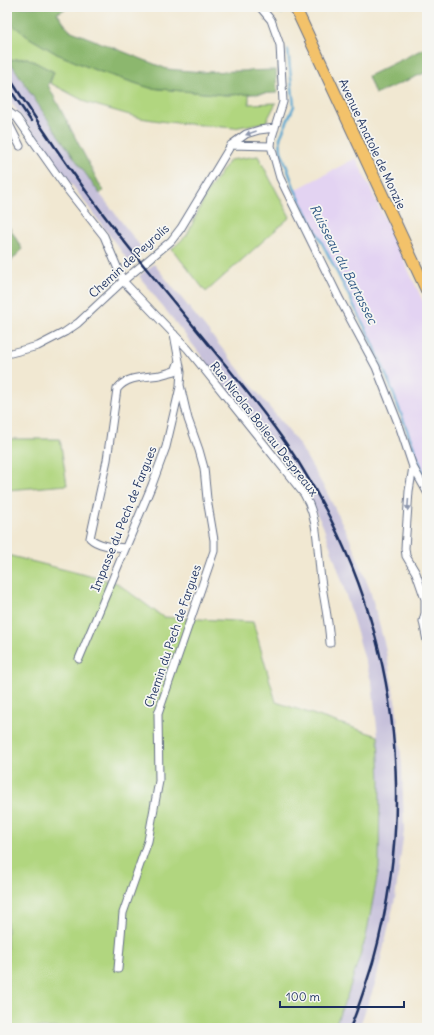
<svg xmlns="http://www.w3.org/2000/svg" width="434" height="1035" font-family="Delius,sans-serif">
	<rect width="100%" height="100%" fill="#f6f6f2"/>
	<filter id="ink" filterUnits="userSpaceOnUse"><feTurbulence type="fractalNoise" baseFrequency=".025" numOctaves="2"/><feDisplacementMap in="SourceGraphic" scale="8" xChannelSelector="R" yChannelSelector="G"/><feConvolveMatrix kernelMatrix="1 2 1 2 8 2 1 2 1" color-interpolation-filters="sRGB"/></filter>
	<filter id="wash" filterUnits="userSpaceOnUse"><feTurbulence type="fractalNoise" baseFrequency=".012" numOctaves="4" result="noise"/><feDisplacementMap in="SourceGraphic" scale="16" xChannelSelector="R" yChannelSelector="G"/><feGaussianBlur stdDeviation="0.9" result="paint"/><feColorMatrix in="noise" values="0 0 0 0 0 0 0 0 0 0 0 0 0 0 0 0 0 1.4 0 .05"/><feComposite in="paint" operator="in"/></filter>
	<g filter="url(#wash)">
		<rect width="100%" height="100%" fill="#f1e8d2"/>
		<path fill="#e3d3f2" d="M356,158L427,310V483L389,382L372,341L295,190Z"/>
		<path fill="#c6c0da" d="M7,58L60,138L100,194L144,251L130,263L7,97Z
			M154,264L299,444L325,489L349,537L370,590L385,646L396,706L402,766L404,831L395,899L375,984L359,1028H334L347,996L366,937L379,867L380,781L378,736L372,684L341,578L323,526L308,497L285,462L243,409L139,276Z"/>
		<path fill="#b1d67f" stroke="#66826e" d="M7,20L28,37L57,54L95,70L150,88L226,95L249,94V104L276,103L266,122L234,128L167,122L140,118L88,103L50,83L54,72L27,58L9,60L7,58Z
			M258,156L290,217L206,292L172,249L187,235L208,191L230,160Z
			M7,439H60L67,485L7,490Z
			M7,555L117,583L163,617L253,622L276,702L378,736L380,781L379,867L366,937L347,996L334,1028H7Z"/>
		<path fill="#8cb76e" stroke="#547366" d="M7,7H69L57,13L69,30L167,69L202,72L276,70L277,93L226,95L150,88L95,70L57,54L28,37L7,20Z
			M427,47V72L375,94L368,76Z
			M27,58L54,72L48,85L103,191L100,194L60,138L9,60Z
			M7,223L22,249L7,266Z"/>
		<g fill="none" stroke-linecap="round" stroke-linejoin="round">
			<path stroke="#56a6d0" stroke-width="2.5" d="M279,7L282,13
				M288,50L294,106L280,138L281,151L295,190L372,341L389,382L427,483"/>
		</g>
	</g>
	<g filter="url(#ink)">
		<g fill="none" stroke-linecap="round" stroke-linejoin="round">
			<g stroke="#667087" stroke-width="9">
				<path id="minor" d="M260,7L271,20L280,45L283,102L272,137L271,146L280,178L340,300L376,367L400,428L413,467L427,492
					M7,113L9,112L17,118L67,189L104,236L123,281L188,349L304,494C319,519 317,550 321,579C324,601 329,621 330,643
					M7,120L20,146
					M231,145L271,146
					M7,354L38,346L65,332L78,323L123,281L171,241L181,228L231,145L246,134L259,130L275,128
					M413,467L409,491L405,548L406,556L416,573L425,599V613L423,621L427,641
					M125,548C114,547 98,546 90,538L107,460L117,389C127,376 145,377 160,375C165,374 170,372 175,371L179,361
					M79,659L152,485L166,447L180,387
					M118,969L123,913L148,841L159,781L158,714L214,551V540L207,499L204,468L199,450L188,419L180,385L181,372L174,334"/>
			</g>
			<g stroke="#667087" stroke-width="13">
				<path id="primary" d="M295,7L427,291"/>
			</g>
			<use href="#minor" stroke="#fff" stroke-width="7"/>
			<use href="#primary" stroke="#f3c26a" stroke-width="11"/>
			<path stroke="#1b2f5e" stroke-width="2.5" d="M7,74C46,136 89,198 135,255C166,293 197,330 228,368C253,399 278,430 299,463C361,562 394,669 396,785C397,845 389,904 373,962C366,984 359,1007 350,1028
				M7,85L31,121"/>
		</g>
		<defs><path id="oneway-solid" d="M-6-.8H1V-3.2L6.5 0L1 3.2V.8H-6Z"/></defs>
		<g fill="#8d97ae">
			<use href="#oneway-solid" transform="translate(251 133) rotate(160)"/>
			<use href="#oneway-solid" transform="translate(408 505) rotate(94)"/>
		</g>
	</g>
	<g text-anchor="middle" stroke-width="3.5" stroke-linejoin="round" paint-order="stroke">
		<g font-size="12" fill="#1b2f5e" stroke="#f6f6f2">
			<text transform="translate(372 144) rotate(65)" y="4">Avenue Anatole de Monzie</text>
			<text transform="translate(129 261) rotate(-42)" y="4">Chemin de Peyrolis</text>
			<text transform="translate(264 429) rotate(52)" y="4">Rue Nicolas Boileau Despreaux</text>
			<text transform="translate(124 519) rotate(-68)" y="4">Impasse du Pech de Fargues</text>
			<text transform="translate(173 636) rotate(-71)" y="4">Chemin du Pech de Fargues</text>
		</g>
		<g font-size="13" font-style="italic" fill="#305986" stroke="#f6f6f2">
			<text transform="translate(344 264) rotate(63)" y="5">Ruisseau du Bartassec</text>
		</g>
	</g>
	<rect width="434" height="1035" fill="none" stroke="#f6f6f2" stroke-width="24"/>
	<path d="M280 1001v6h124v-6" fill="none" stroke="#1b2f5e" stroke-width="2"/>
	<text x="286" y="1001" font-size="12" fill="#1b2f5e" stroke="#f6f6f2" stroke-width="3" paint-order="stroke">100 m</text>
</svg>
